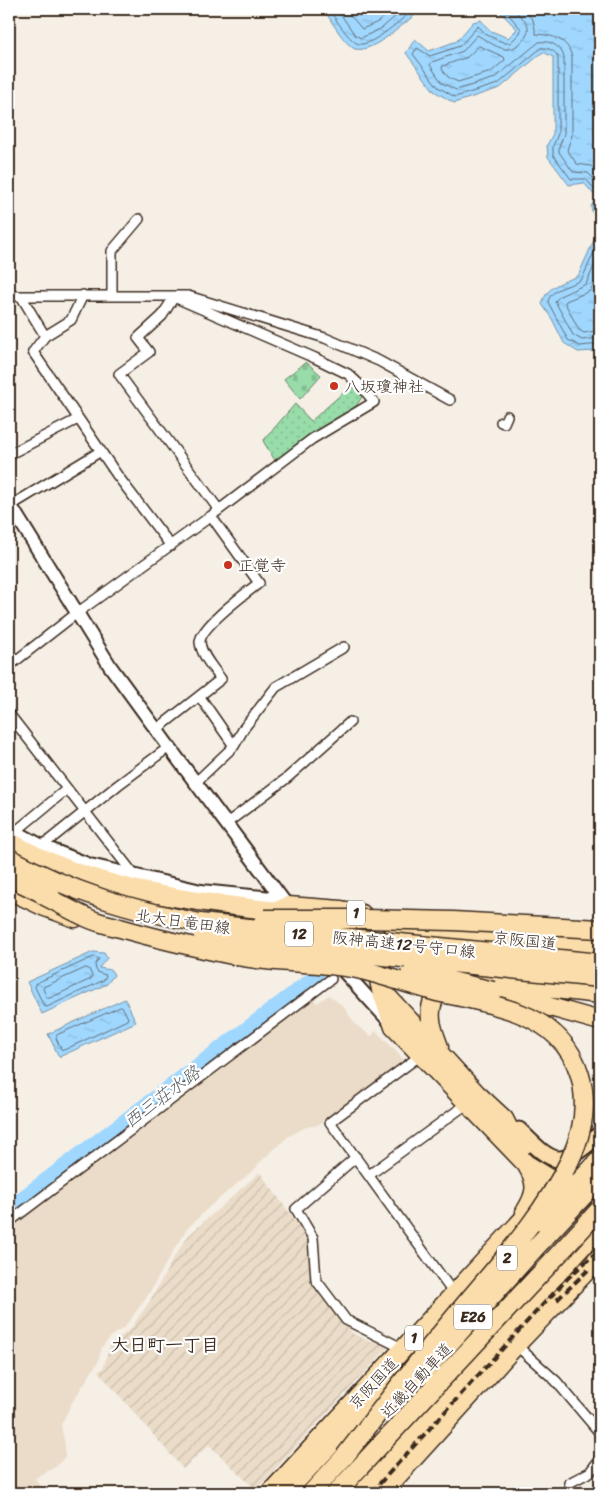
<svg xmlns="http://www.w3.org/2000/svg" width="609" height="1502" font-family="Sriracha,'Klee One',sans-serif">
	<defs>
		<pattern id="industrial-furrows" width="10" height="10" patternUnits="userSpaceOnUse" patternTransform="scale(1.25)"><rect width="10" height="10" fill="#eadcc8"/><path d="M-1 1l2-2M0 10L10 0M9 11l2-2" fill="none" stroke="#cabdab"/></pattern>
		<pattern id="cemetery-stones" width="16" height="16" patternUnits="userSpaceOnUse" patternTransform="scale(1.25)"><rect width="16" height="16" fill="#97dca9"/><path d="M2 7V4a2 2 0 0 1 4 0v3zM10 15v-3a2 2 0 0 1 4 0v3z" fill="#83bd91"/></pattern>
		<pattern id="park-dots" width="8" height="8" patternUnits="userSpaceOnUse" patternTransform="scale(1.25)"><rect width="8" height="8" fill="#97dca9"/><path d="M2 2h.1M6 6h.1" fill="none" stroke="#83bd91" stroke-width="1.8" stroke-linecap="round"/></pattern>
		<pattern id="water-ripples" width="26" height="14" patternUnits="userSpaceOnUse" patternTransform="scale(1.25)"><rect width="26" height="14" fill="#9fd7ff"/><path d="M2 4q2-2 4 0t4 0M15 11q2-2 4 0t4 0" fill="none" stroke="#8ab9da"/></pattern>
	</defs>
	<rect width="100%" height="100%" fill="#f5efe6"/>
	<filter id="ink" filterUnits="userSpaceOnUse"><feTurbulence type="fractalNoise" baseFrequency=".02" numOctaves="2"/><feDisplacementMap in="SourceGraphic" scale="10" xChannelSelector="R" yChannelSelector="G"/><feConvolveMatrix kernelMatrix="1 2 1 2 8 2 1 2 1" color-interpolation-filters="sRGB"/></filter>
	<g filter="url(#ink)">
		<path fill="#eadcc8" d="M329,995L343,1006L355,1024L371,1036L376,1031L407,1063L318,1125L306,1127L289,1136L258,1164L257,1167L209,1207L185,1231L184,1234L176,1246L148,1295L125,1327L111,1336L102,1347L98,1362L71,1404L61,1425L65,1445V1456L57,1466L35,1478L44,1493H9V1226L312,997L317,1003Z"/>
		<path fill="url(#industrial-furrows)" d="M259,1173L261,1174L311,1242L313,1281L352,1333L372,1343L373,1340L389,1346L256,1490L209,1445L183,1469L98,1371L103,1369L110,1346L131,1328L150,1301L173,1259L188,1236Z"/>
		<path fill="url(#cemetery-stones)" stroke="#698364" d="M306,362L321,375L300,399L284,379Z"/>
		<path fill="url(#park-dots)" stroke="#698364" d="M353,384L359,389L362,397L356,406L276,462L263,441L295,404L311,421Z"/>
		<path fill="url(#water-ripples)" stroke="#7792a5" d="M324,9H422C409,19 373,54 355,49C345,45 329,18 324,9Z
			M497,9H600V348L594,351L578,352L564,343L552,319L542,304C547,285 562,283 578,276L598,231L591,207L596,197L584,183L569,185L548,157L547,145L553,134V57L543,52L500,88L454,103L434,91L406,53L415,39L429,51L457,41L473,22L481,20L489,30L508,38L517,29Z
			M93,952L104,953L107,958L99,968L111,970L114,975L107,984L42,1014L27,982Z
			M125,999L136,1022L59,1057L48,1034Z"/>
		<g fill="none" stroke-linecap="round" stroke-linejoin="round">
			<path stroke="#636f78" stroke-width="1" d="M329,9C334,17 350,42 359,44C373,46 403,18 414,9
				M337,9L355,35L361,38L382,28L404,9
				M345,9L362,29L378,22L393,9
				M504,9L521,29L520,33L510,43H505L487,35L478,26L460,46L430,56L417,48L413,54L438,87L455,97L498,84L541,48C547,47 556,51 558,57V134L553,146V155L571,179H586L600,196
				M513,9C518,14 526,20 528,27C530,37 515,51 505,49C495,47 486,40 477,35L463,51L432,62L430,65L442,83L456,90L495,78L539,42C550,40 561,46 564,57V134L559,147V152L573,172L588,173L600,185
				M523,9L533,20L536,34C552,35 569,39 572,58V135L567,150L577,164L591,166L600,174
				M479,46L504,57L505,60L491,72L458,82L448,77L442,69L443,66L467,57Z
				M600,239L582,279C571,287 551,287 548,302L568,340L580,346L600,344
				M600,254L586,284L560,296L555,301L573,335L582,340L600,338
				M600,272L590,291L566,301L565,303L579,330L584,333L600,330
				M94,957L99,959L95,965L96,970L99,973L106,975L104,980L47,1007L44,1006L35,987V984Z
				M86,968L89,969L92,976L91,979L50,998H47L43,989L44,987Z
				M121,1007L123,1008L128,1018L127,1020L64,1050L61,1049L56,1038L57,1035Z"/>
			<path stroke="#9fd7ff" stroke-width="21" d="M9,1212L315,981"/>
			<g stroke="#3b2a1e" stroke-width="12">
				<path id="street" d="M112,295V251L139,219
					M9,296H188L325,338L379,361L450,400
					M21,296L45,336L33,352L117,475L171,546
					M174,297L162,316L138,338L149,352L119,374L219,510
					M45,336L71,320L83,295
					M501,422L504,423L507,416
					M10,454L78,419
					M10,506L101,451
					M9,666L77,613L211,516
					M200,697L234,746
					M9,714L135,876
					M156,730L221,679C214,669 201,655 200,642C200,627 246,593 259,583L211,516L312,439L374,402L362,387L348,374L315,358L174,297
					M196,782L234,746L244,728L276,687L344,647
					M227,823L287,778L350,722
					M15,832L67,789
					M42,846L118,785L169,747
					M421,1055L330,1122L454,1294
					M356,1157L296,1209L313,1238L316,1280L346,1320L404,1349
					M369,1175L468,1103
					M9,1222L331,979
					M516,1345L556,1381L600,1433
					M569,1483L590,1472L600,1459"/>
			</g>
			<g stroke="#3b2a1e" stroke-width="16">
				<path id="secondary" d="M9,503L110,666L169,747L292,912
					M9,828L42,846L90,865L201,891L272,898L286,905
					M338,965L390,1022"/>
			</g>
			<g stroke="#3b2a1e" stroke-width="19">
				<path id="primary" d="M519,1130C557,1168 559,1168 600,1134
					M584,1211L600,1192
					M287,1493L399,1374
					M360,1493L600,1229"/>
			</g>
			<g stroke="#3b2a1e" stroke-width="21">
				<path id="highway" d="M9,841C90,889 185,901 277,911L288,906L341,910L362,914
					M9,890L45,907L75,918
					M600,948L423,930L397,933L382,943L378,951L376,965L381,990L394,1027L526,1164L557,1183L600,1228
					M493,991L600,1021
					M386,995L477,1094L504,1119L510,1131L524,1145
					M439,1047C436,1038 432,1030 431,1020C427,987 456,980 482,981L600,994
					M525,1212C537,1193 538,1183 526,1164
					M270,1493L539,1202
					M311,1493L345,1456
					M336,1493L359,1468
					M382,1493L516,1345L600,1257"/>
			</g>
			<use href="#street" stroke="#fff" stroke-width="9"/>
			<use href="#secondary" stroke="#fff" stroke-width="12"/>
			<use href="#primary" stroke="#fbddab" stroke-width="15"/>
			<use href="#highway" stroke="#fbddab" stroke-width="18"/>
			<path stroke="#3b2a1e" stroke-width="4" stroke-dasharray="8 4" stroke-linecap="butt" d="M557,1300L588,1270
				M371,1493L534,1314L569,1277L600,1249"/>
			<g stroke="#3b2a1e" stroke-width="19" stroke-linecap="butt">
				<path id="primary-bridge" d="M539,1223L600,1157"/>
			</g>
			<g stroke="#3b2a1e" stroke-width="21" stroke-linecap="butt">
				<path id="highway-bridge" d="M9,858C73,893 129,909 200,923L600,963
					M9,877L52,898
					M43,895C58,903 74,912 90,919C99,923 110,925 120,928C158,939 198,948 237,956C276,964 318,961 357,969C384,975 410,985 437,992C464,998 493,1003 519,1013C584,1038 598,1100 570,1160C542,1219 494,1269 452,1320C415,1364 381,1410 345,1456
					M264,919H364L453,921L600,929
					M203,938L600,978
					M410,975L451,981L493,991
					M421,1375L535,1248L600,1178
					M359,1468C439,1381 521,1296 600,1209"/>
			</g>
			<use href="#primary-bridge" stroke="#fbddab" stroke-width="15"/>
			<use href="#highway-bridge" stroke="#fbddab" stroke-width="18"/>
		</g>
	</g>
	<g fill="#c8321e" stroke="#fff" stroke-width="2">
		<circle cx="334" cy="386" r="5"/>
		<circle cx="228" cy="565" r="5"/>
	</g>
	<g text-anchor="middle" stroke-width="4.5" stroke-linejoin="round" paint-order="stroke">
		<g fill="#fff" stroke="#766a62" stroke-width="1">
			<rect x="347" y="900.5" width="18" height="25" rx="4"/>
			<rect x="285" y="921.5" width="28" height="25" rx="4"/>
			<rect x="497" y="1245.5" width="20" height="25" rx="4"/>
			<rect x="454" y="1304.5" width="38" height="25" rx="4"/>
			<rect x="405" y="1325.5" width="18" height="25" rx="4"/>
		</g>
		<g font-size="15" font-weight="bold" fill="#3b2a1e">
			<text x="356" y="918">1</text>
			<text x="299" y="939">12</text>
			<text x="507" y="1263">2</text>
			<text x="473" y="1322">E26</text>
			<text x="414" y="1343">1</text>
		</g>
		<g font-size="16" fill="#3b2a1e" stroke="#fff" text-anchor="start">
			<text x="344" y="392">八坂瓊神社</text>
			<text x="238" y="571">正覚寺</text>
		</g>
		<g font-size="16" fill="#3b2a1e" stroke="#fff">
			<text transform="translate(183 921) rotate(8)" y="6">北大日竜田線</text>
			<text transform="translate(525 940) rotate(6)" y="6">京阪国道</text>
			<text transform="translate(404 944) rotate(6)" y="6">阪神高速12号守口線</text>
			<text transform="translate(416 1380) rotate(-47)" y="6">近畿自動車道</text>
			<text transform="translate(373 1383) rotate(-47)" y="6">京阪国道</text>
		</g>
		<g font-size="18" font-style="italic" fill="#595e62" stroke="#fff">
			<text transform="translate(162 1097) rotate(-37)" y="6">西三荘水路</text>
		</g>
		<g font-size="18" font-weight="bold" fill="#3b2a1e" stroke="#fff">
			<text x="165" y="1351">大日町一丁目</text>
		</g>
	</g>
	<rect width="609" height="1502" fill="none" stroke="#fff" stroke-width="30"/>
	<rect x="15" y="15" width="579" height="1472" fill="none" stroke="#3b2a1e" stroke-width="2" filter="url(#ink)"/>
</svg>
